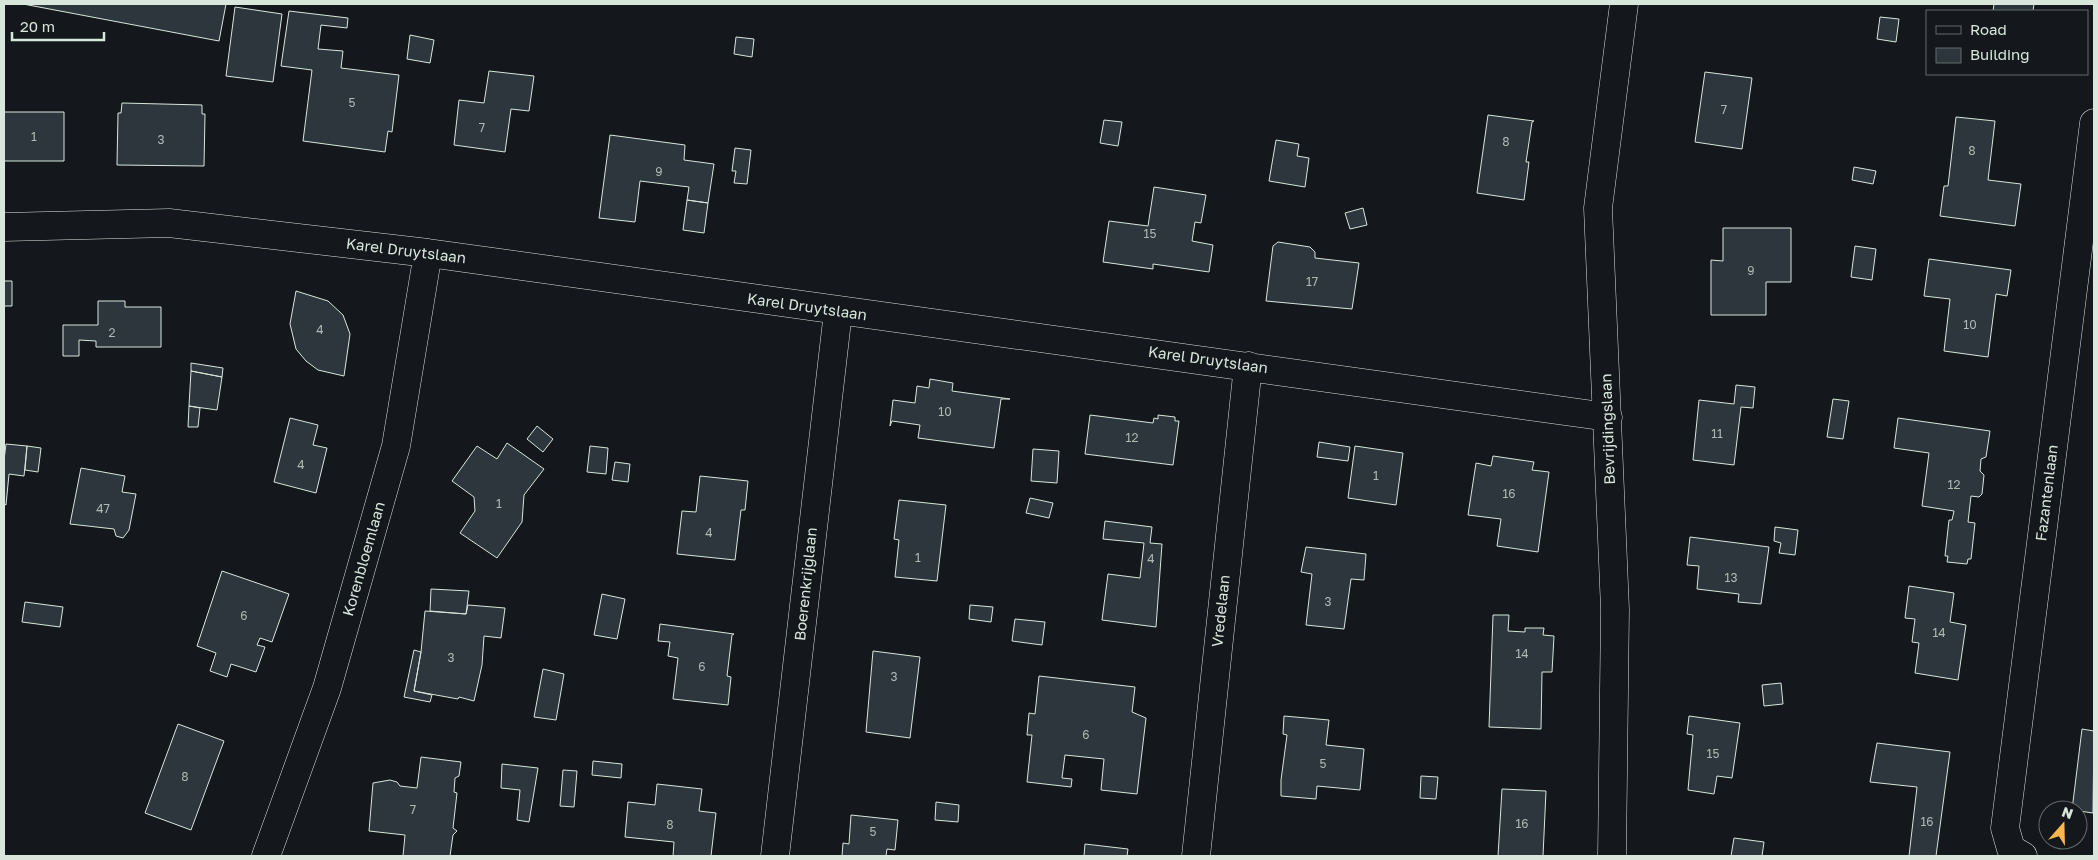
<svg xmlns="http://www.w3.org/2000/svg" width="2098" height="860" font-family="'Golos Text',sans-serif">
	<rect width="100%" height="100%" fill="#14181c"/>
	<path fill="#2c363c" stroke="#d8e6dc" d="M23,4H226L219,41Z
		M1994,4H2034L2033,11H1993Z
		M235,7L282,14L273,82L226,76Z
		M289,11L348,18L347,28L321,25L318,49L343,51L341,68L399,75L392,132L388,131L385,152L303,141L312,70L281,66Z
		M1880,17L1899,19L1896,42L1877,39Z
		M410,35L434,40L430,63L407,59Z
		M736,37L754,39L752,57L734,54Z
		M489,71L534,76L529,111L511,109L505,152L454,145L459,100L484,103Z
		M1705,72L1752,78L1742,149L1695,142Z
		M122,103L202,105V114H205L204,166L117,165L118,113H121Z
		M4,112H64V161H4Z
		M1488,115L1534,121L1532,122L1526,162H1529L1524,200L1477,193Z
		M1956,117L1995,121L1988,180L2021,184L2015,226L1940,216L1944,186H1948Z
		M1104,120L1122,122L1118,146L1100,143Z
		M610,135L685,145L684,160L714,164L708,203L687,200L689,187L640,181L635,222L599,218Z
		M1276,140L1299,144L1297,156L1309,158L1305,187L1269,181Z
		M735,148L751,150L747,184L734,183L736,171H732Z
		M1854,167L1876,171L1873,184L1852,180Z
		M1154,187L1206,195L1201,223L1195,222L1192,241L1213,245L1209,272L1153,264V269L1103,262L1109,221L1148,226Z
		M687,200L708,203L704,233L683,230Z
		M1363,208L1367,225L1350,229L1345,213Z
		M1723,228H1791V282H1766V315H1711V260L1723,261Z
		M1278,242L1310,247L1315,252V258L1359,263L1352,309L1266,301L1273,246Z
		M1855,246L1876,249L1872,280L1851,277Z
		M1929,259L2011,270L2007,296L1996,294L1988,357L1944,351L1950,299L1924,296Z
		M4,281H12V306H4Z
		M296,291L328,301L343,315L350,334L344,376L318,370L306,361L296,349L290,324Z
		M98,301H125V307H161V347H96V341L79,340V356H63V325H98Z
		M191,363L223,368L222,377L191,371Z
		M191,371L222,377L217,410L189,406Z
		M930,379L953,383L952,391L1010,399H1001L994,448L918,438L920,425L892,421L890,426L893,400L915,403L917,386L929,388Z
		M1736,385L1755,387L1753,408L1741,407L1734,465L1693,460L1699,400L1734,404Z
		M1833,399L1849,401L1843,439L1827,437Z
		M189,406L200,408L198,427H188Z
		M1090,415L1153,423L1154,418L1158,419V415L1175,417V421H1179L1173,465L1085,454Z
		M290,418L318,425L313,445L327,448L316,493L274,482Z
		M1898,418L1990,431L1986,457L1981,459L1980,471L1984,475L1982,494L1979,497L1971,496L1968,522L1975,523L1971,559H1968L1967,564L1947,562L1948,556H1945L1949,520H1952L1954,511L1922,506L1929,453L1894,448Z
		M537,426L553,439L543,452L527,439Z
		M1319,442L1350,447L1348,461L1317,457Z
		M507,443L544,469L524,495L522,522L497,558L460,533L475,511L474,497L452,481L477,446L497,459Z
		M6,444L27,446L24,476L9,474L6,505L4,504V460Z
		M27,446L41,448L38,472L25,470Z
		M590,446L608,448L606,474L587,472Z
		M1355,446L1403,453L1396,505L1348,498Z
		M1033,449L1059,451L1057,483L1031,481Z
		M1493,456L1534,462L1532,470L1549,472L1538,552L1497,546L1501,519L1468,515L1476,463L1491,466Z
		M615,462L630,464L628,482L612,480Z
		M81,468L125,476L122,492L136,494L129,530L123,538L116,536L114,529L70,524Z
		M700,476L748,481L745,510H741L735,560L677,554L682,511L696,512Z
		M1030,498L1053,503L1049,518L1026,513Z
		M899,500L946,505L937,581L895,577L899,540L894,539Z
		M1105,521L1152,527L1150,543L1162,544L1156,627L1102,620L1108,574L1140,578L1144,543L1103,539Z
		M1775,527L1798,530L1795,555L1779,553L1781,543L1774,541Z
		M1690,537L1769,547L1761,604L1738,602L1739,594L1697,589L1699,566L1687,565Z
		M1306,547L1366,554L1364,580L1351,579L1344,629L1306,625L1312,574L1301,572Z
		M222,571L289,594L272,642L260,638L257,645L265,647L256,672L231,664L227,677L210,671L216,653L197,646Z
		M1909,586L1954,593L1950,622L1966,625L1958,680L1915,673L1919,643L1912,642L1915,619L1905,618Z
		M431,589L469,591L466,614L430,611Z
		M602,594L625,599L617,639L594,635Z
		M25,602L63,607L60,627L22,622Z
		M468,605L505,608L501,638L484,636L482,665L474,701L459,697L458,699L414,691L421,652L425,611L466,614Z
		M970,605L993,607L991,622L969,619Z
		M1493,615H1509L1508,631L1525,632V628H1544L1543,635L1554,636L1552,672H1542L1541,729L1489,727Z
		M1015,619L1045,622L1042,645L1012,641Z
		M660,624L734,634L732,635L727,676L731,677L728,705L673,699L678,658L668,656L670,642L658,641Z
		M414,650L421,652L414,691L432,695L430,702L404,697Z
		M873,651L920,657L910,738L866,732Z
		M543,669L564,674L556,720L534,717Z
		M1039,676L1135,687L1132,712L1146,718L1137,794L1101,790L1104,759L1065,755L1062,778L1072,779L1071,787L1027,782L1032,735H1027L1029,713L1035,714Z
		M1781,683L1783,704L1764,706L1762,685Z
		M1284,716L1329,720L1326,745L1364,749L1360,790L1317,786L1316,799L1281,796V780L1287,735L1283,734Z
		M1689,716L1740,723L1732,778L1717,776L1714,794L1688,790L1693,735L1687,734Z
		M178,724L224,741L191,830L145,813Z
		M2082,729L2094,731L2093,813L2072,810Z
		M1877,743L1950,752L1936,856H1909L1917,787L1870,782Z
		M421,757L461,762L459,776L455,778L454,792L457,793L453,828L457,831L453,835L450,856H403L405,835L369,831L373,783L390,780L397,782L400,786L417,788Z
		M593,761L622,764L621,778L592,775Z
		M502,764L538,768L529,822L517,820L520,790L501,788Z
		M563,770L577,771L574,807L560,806Z
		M1421,776L1438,777L1436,799L1420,798Z
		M657,784L702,789L699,811L716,813L711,856H673L674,842L625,837L628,802L655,805Z
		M1502,789L1546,791L1543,856H1498Z
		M936,802L959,805L958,822L935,820Z
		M851,815L898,820L895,850L887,849L886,856H842L843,843L849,844Z
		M1734,838L1764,842L1762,856H1731Z
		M1085,844L1128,849L1127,856H1084Z"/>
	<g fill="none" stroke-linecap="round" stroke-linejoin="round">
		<g stroke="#d8e6dc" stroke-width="29">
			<path id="street" d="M4,227L169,223L428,253L1608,417
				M266,856L327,688L396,446L428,253
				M775,856L838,312
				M1196,856L1248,366
				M1612,856L1615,609L1598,208L1624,4
				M2023,856L2011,849L2005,828L2094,123"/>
		</g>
		<use href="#street" stroke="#14181c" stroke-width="28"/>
	</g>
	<g text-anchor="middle" stroke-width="4" stroke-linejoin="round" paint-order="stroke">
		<g font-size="12" fill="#adbab4">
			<text x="352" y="107">5</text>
			<text x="1724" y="114">7</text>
			<text x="482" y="132">7</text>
			<text x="34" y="141">1</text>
			<text x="161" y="144">3</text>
			<text x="1506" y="146">8</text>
			<text x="1972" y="155">8</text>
			<text x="659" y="176">9</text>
			<text x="1150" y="238">15</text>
			<text x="1751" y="275">9</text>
			<text x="1312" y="286">17</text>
			<text x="1970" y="329">10</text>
			<text x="320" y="334">4</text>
			<text x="112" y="337">2</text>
			<text x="945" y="416">10</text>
			<text x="1717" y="438">11</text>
			<text x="1132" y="442">12</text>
			<text x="301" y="469">4</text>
			<text x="1376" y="480">1</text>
			<text x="1954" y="489">12</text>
			<text x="1509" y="498">16</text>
			<text x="499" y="508">1</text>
			<text x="103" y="513">47</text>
			<text x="709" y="537">4</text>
			<text x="918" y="562">1</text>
			<text x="1151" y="563">4</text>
			<text x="1731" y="582">13</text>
			<text x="1328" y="606">3</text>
			<text x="244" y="620">6</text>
			<text x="1939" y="637">14</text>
			<text x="1522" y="658">14</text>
			<text x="451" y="662">3</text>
			<text x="702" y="671">6</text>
			<text x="894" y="681">3</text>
			<text x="1086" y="739">6</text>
			<text x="1713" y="758">15</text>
			<text x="1323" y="768">5</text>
			<text x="185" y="781">8</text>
			<text x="413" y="814">7</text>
			<text x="1927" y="826">16</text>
			<text x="1522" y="828">16</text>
			<text x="670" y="829">8</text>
			<text x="873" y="836">5</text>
		</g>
		<g font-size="15" fill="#d8e6dc" stroke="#14181c">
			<text transform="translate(406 251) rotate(7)" y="5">Karel Druytslaan</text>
			<text transform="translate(807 307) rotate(8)" y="5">Karel Druytslaan</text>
			<text transform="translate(1208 360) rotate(8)" y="5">Karel Druytslaan</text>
			<text transform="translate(1608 429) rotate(-92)" y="5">Bevrijdingslaan</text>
			<text transform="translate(2047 493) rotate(-83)" y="5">Fazantenlaan</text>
			<text transform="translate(364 559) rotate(-74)" y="5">Korenbloemlaan</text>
			<text transform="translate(806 584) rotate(-84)" y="5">Boerenkrijglaan</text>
			<text transform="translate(1221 611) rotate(-84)" y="5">Vredelaan</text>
		</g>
	</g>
	<rect width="2098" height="860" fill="none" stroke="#d8e6dc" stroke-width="10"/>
	<rect x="1926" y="10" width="162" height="65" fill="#14181c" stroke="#626a69"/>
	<rect x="1936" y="26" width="25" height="8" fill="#14181c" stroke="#626a69"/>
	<text x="1970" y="35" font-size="15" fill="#d8e6dc">Road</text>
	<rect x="1936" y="48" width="25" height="15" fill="#2c363c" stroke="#626a69"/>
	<text x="1970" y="60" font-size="15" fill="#d8e6dc">Building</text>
	<g transform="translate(2063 825) rotate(20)"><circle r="24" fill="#14181c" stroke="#626a69"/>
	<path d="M0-4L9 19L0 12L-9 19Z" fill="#ffb74d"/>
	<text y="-8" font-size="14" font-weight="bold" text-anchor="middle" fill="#d8e6dc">N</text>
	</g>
	<path d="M12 32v8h92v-8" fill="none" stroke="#d8e6dc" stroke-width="2.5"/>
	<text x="20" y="32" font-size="15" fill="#d8e6dc" stroke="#14181c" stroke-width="4" paint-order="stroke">20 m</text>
</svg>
